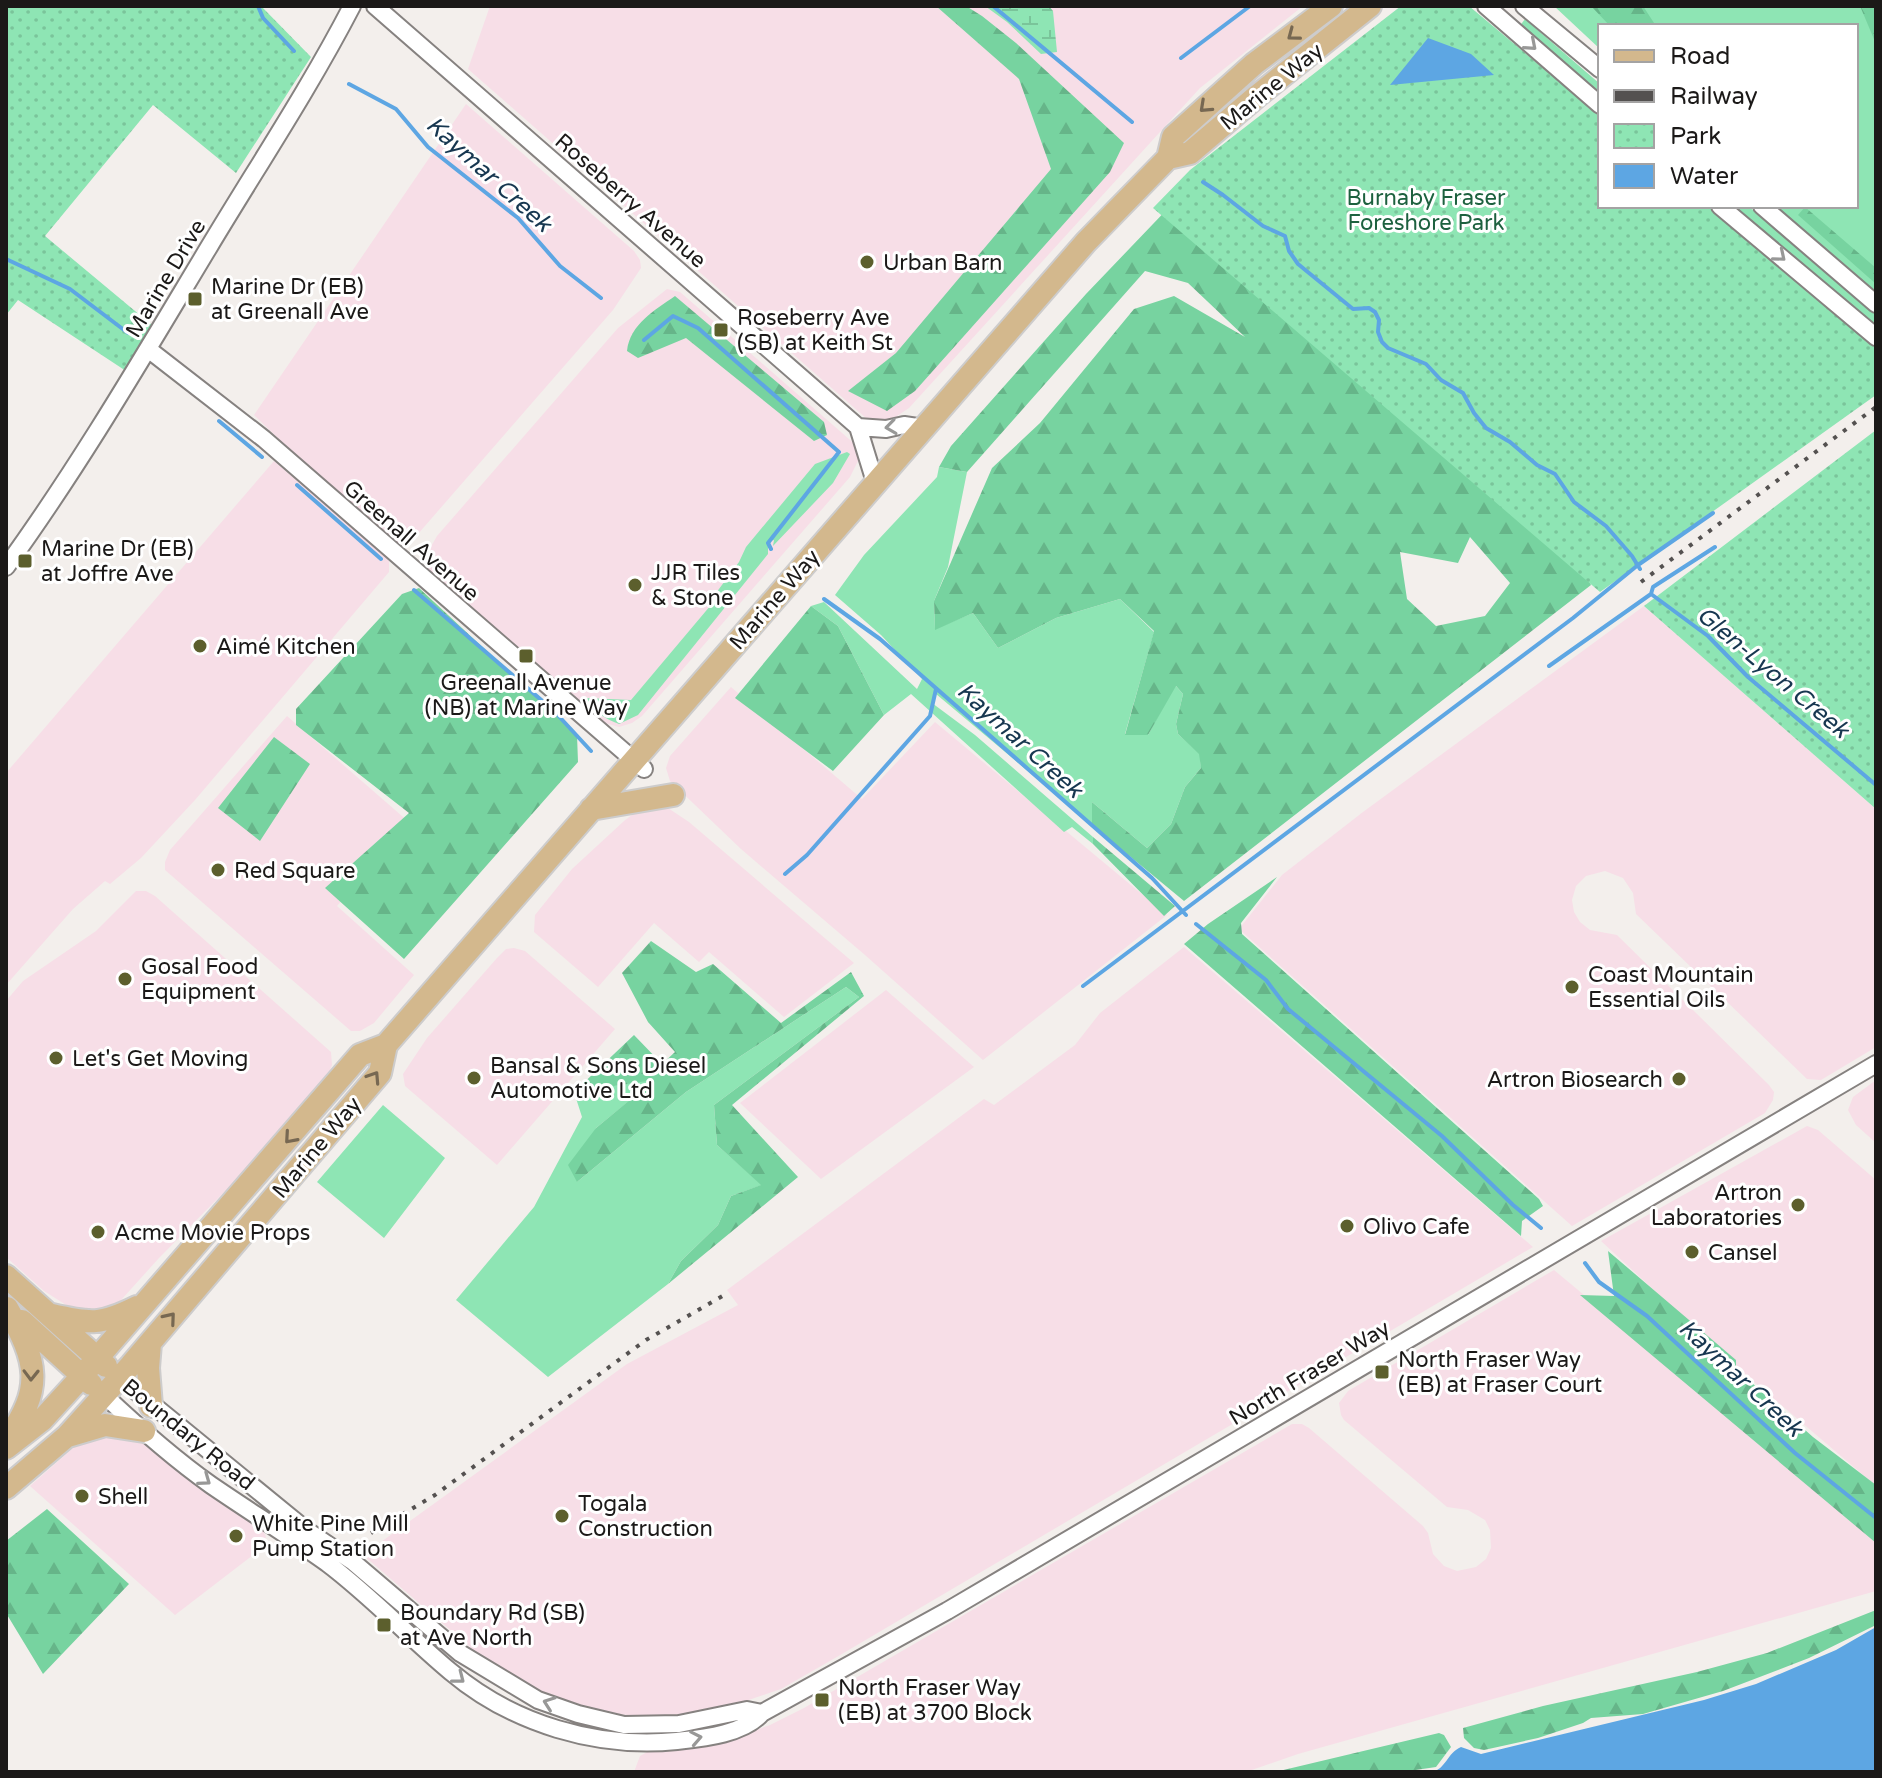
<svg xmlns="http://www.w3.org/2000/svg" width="1882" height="1778" font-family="'Varela Round',sans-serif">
	<defs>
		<pattern id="forest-firs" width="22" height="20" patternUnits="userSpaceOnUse" patternTransform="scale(2)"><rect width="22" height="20" fill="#77d3a0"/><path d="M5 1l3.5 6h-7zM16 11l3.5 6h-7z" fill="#66b589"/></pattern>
		<pattern id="wetland-marsh" width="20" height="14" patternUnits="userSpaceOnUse" patternTransform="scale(2)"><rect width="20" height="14" fill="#8ee5b4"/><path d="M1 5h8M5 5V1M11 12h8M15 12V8" fill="none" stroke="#7ac49a"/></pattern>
		<pattern id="park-dots" width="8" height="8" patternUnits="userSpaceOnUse" patternTransform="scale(2)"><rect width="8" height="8" fill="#8ee5b4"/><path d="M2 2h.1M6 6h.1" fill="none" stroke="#7ac49a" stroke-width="1.8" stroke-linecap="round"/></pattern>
	</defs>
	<rect width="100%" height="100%" fill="#f3efec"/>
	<path fill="#f7dee7" d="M490,6H1303L1200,88L909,408L894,418L885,421L867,419L468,69Z
		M466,104L634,251L640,260L641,268L613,310L411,542L400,545L392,541L291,451L254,415Z
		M667,289L680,292L857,446L859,459L850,477L642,716L632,723L619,727L605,723L587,712L428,572L425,557L437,536L618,328Z
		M274,461L382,553L389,561V572L195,800L141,858L110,884L105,881L73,909L6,985V773Z
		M1644,606L1876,809V1047L1821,1080L1807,1079L1636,914L1633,893L1623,878L1605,871L1586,876L1576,886L1572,900L1574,912L1580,922L1590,930L1617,935L1769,1085L1774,1092L1773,1100L1765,1113L1572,1226L1239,929L1282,875L1363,812Z
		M731,687L862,799L935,722L1167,915L983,1060L865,955L741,849L670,781L666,768L670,756Z
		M287,716L410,823L337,906L414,975L374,1023L360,1031H351L165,870V862L170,850Z
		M665,806L689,822L854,963L784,1017L709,952L699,962L654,923L598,987L534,932L535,915L572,869L624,821L637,811Z
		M136,891H146L155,896L331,1052L332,1065L328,1075L239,1177L159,1258L113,1309L107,1313L74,1310L44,1291L6,1257V1001L23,981L96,931Z
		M1184,947L1533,1247L835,1658L781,1689L737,1704L701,1713L655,1717L614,1714L579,1706L538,1692L501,1671L476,1652L363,1555L627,1364L738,1305L727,1290L984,1099L994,1105L1075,1045L1100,1013Z
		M514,948L525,951L615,1029L497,1165L405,1086L403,1074L427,1038L497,958L506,949Z
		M886,990L974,1067L821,1179L740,1103Z
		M1876,1080V1143L1856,1125L1848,1110L1853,1097Z
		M1807,1126L1818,1130L1876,1180V1486L1739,1369L1601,1241Z
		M1554,1270L1876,1538V1591L1298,1754L1246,1772H634L640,1756L651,1750L731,1739L770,1725L804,1708L1292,1424H1302L1309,1428L1423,1526L1428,1533L1433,1554L1444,1566L1457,1571L1476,1567L1486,1559L1491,1548L1490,1530L1485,1520L1468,1510L1447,1507L1344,1420L1341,1415L1339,1403L1348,1391Z
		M95,1433L135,1438L151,1448L262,1528L266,1537L261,1549L175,1615L30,1486L82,1440Z"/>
	<path fill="#8ee5b4" d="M1554,6H1876V294L1774,206H1856V26H1600V49Z
		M1525,19L1600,84V97L1519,27Z
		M1732,206H1748L1876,314V328Z
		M847,452L850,454L833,483L773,546L774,540L768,541V554L638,715L619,724C606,719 591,711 586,698L631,700L716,599V593L739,562L746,547L815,464Z
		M939,467L967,472L948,567L934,601L935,629L973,613L998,648L1056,618L1120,599L1154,632L1125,734L1148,735L1175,685L1183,694L1176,724L1178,734L1200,754L1201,768L1185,787L1171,824L1147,848L1092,802V825L936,694L932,703L975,735L1093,837V844L1072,827L1064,832L911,694L884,715L838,626L811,606L824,602L917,689L922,679L881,635L835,595L864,555L937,477Z
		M846,987L859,997L714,1105L717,1145L762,1185L731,1196L718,1225L681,1261L668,1284L548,1377L456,1300L534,1207L582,1117L574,1092L656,1079L596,1128L577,1182L686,1092Z
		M383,1105L445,1158L384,1238L317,1182Z"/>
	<path fill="url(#forest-firs)" fill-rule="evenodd" d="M936,6H966L982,16L1016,43L1124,143L1110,172L915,391L887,411L848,391L896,353L1051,169L1019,79Z
		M1591,6H1643L1656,26H1610Z
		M1860,6H1876V44Z
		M1175,201L1582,567L1591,585L1184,901L1092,825V802L1147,848L1171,824L1185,787L1201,768L1199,754L1178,734L1176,724L1183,694L1176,686L1148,735H1125L1154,631L1120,599L1056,618L998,648L973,613L935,630L934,601L992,468L1040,423L1134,309L1174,296L1245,337L1188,283L1145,271L967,472L939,467L951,446L1086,294ZM1470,537L1510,583L1485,616L1436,626L1407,599L1400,552L1458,563Z
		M1805,207L1876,268V284L1798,215Z
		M675,296L824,422L827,435L814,441L686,338L638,358L627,351C630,324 655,310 675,296Z
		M419,588L577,735L578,762L404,959L325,888L409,813L296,725V709L402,594Z
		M811,606L838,626L884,715L833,771L735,698Z
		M274,737L310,764L260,841L218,808Z
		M1093,837L1175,906L1164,916L1093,844Z
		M1277,877L1241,923L1242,934L1539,1199L1543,1206L1522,1221L1521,1236L1184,944L1208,924Z
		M651,941L696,972L713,964L781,1023L851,972L864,996L732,1105L798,1177L668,1284L681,1261L718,1225L731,1196L761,1185L717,1145L714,1105L859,997L846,987L686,1092L577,1182L568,1165L596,1128L654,1080L574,1092L634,1035L662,1064L675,1052L648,1022L622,973Z
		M1608,1251L1736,1360V1369L1813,1437L1876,1485V1543L1580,1295L1614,1296Z
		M47,1509L129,1584L43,1674L6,1613V1541Z
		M1876,1610V1625L1809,1658L1723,1691L1643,1714L1591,1718L1583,1723L1538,1738L1484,1750L1474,1748L1464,1738L1463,1728L1543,1706L1697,1672L1767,1653Z
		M1439,1733L1444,1735L1451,1747L1436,1767L1402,1772H1275Z"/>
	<path fill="url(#wetland-marsh)" d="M985,6H1049L1053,11L1057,52L1041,54L1007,22Z"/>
	<path fill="url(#park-dots)" d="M6,6H261L311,57L236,173L153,105L45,236L153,326L126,371L18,300L6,315Z
		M1401,6H1469L1600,116V206H1709L1876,347V395L1600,592L1153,208L1190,170Z
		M1876,430V809L1644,606Z"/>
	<path fill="#5da6e3" d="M1428,38L1471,54L1494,75L1390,85Z
		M1876,1627V1772H1432C1446,1769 1447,1753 1461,1747L1481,1754L1704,1700L1756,1684L1836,1650Z"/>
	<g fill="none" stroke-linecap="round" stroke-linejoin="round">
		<path stroke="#5da6e3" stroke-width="4" d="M6,6H29
			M258,6L263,18L294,51
			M993,6L1132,122
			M1181,58L1250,6
			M349,84L396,109L428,147L518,218L560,266L601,298
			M1203,182L1223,195L1263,226L1285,236L1289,251L1298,264L1353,309L1369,308L1375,312L1379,320L1378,332L1382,342L1388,348L1426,364L1441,380L1463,393L1474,413L1486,428L1510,442L1537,465L1555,474L1574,502L1606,526L1632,556L1640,569
			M6,259L70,289L128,333
			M644,340L673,316L698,328L839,452L768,543L771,549
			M219,421L262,457
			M297,485L381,559
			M1715,547L1653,587L1651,594L1708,636L1748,677L1876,785
			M414,590L554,711L591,751
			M824,599L880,639L1152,878L1186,915
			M1549,666L1651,594
			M785,874L807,855L930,716L936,689
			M1196,924L1266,980L1288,1009L1442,1136L1513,1205L1541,1228
			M1083,986L1573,618L1638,565L1713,513
			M1585,1263L1599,1282L1647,1316L1795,1453L1876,1518"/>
		<g stroke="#868280" stroke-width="20">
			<path id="minor" d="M375,6L858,427L875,482
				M1486,6L1600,105
				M1524,6L1600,69
				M1720,206L1876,337
				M1762,206L1876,304
				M148,349L264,439L644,769
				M858,427L886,429L904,425L924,428
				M6,567C80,465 144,355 209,247C257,167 309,89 352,6
				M120,1378L306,1530L352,1561L460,1653L538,1700L578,1714L624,1725L679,1724L747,1710L762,1713
				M104,1395C138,1427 173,1458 211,1485C249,1511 289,1536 327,1563C371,1596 409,1637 451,1672C513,1724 597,1749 677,1741C704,1738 744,1734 762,1713L947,1611L1876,1064"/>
		</g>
		<g stroke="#cdcccc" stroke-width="26">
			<path id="major" d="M1168,158L1173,137L1254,64L1331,6
				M591,809L673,795
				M6,1276L106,1366
				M52,1315C91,1324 101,1325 137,1307
				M22,1321L91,1384
				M150,1343L148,1368L151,1406
				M68,1436L105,1425L144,1431
				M6,1441C44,1388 38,1362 7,1308
				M6,1448L42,1420L74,1385L360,1055L386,1045
				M6,1488L67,1436L131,1365L380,1073L386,1045L1086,242L1168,158L1190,153L1257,96L1370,6"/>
		</g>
		<use href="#minor" stroke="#fff" stroke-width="16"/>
		<use href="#major" stroke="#d3b88d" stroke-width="22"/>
		<path stroke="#545150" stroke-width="4" stroke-dasharray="4 8" stroke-linecap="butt" d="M1641,582L1876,407
			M371,1533L435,1495L646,1340L726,1294"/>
	</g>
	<defs><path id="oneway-chevron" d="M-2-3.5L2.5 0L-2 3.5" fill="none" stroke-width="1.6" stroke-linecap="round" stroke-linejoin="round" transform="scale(2)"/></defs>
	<g stroke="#776852">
		<use href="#oneway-chevron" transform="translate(1293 35) rotate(143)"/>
		<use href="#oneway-chevron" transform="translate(1205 107) rotate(137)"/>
		<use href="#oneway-chevron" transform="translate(374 1077) rotate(-57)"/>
		<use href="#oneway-chevron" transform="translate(290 1138) rotate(131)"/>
		<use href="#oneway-chevron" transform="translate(170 1318) rotate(-50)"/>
		<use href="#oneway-chevron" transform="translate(31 1375) rotate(91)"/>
	</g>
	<g stroke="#989897">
		<use href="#oneway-chevron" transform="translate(1531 45) rotate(41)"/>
		<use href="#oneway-chevron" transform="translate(1780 256) rotate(40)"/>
		<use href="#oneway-chevron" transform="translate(891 427) rotate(172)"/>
		<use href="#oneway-chevron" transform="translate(205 1480) rotate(36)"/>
		<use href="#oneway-chevron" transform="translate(459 1678) rotate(38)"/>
		<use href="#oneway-chevron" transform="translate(549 1703) rotate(-160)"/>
		<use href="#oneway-chevron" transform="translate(696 1738) rotate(-11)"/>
	</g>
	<g fill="#5c5f2d" stroke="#fff" stroke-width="3">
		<circle cx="867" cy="262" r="8"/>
		<rect x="187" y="291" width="16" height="16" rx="4"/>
		<rect x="713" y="322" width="16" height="16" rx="4"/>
		<rect x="17" y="553" width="16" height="16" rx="4"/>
		<circle cx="635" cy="585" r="8"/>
		<circle cx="200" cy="646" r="8"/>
		<rect x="518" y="648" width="16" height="16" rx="4"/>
		<circle cx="218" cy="870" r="8"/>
		<circle cx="125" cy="979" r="8"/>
		<circle cx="1572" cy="987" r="8"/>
		<circle cx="56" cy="1058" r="8"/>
		<circle cx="474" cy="1078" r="8"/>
		<circle cx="1679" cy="1079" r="8"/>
		<circle cx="1798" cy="1205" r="8"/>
		<circle cx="1347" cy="1226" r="8"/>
		<circle cx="98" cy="1232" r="8"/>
		<circle cx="1692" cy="1252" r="8"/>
		<rect x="1374" y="1364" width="16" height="16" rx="4"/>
		<circle cx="82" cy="1496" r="8"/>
		<circle cx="562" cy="1516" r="8"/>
		<circle cx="236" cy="1536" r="8"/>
		<rect x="376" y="1617" width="16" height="16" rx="4"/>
		<rect x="814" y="1692" width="16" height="16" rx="4"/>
	</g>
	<g text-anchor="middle" stroke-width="6" stroke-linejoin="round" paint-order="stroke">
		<g font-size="22" fill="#1b1918" stroke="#fff">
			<text transform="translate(1271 86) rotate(-39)" y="8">Marine Way</text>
			<text transform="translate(631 200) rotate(41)" y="8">Roseberry Avenue</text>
			<text transform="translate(165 278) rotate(-59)" y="8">Marine Drive</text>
			<text transform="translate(412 540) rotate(41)" y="8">Greenall Avenue</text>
			<text transform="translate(774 599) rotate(-49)" y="8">Marine Way</text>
			<text transform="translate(316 1147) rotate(-50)" y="8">Marine Way</text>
			<text transform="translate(1309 1372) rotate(-31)" y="8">North Fraser Way</text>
			<text transform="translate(189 1434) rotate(39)" y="8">Boundary Road</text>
		</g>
		<g font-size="22" fill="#1d613f" stroke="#fff">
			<text x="1426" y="205">Burnaby Fraser<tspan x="1426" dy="25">Foreshore Park</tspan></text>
		</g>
		<g font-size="22" fill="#1b1918" stroke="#fff" text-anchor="start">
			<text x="883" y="270">Urban Barn</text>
			<text x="211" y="294">Marine Dr (EB)<tspan x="211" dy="25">at Greenall Ave</tspan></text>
			<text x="737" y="325">Roseberry Ave<tspan x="737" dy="25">(SB) at Keith St</tspan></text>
			<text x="41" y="556">Marine Dr (EB)<tspan x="41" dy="25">at Joffre Ave</tspan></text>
			<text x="651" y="580">JJR Tiles<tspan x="651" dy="25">&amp; Stone</tspan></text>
			<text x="216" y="654">Aimé Kitchen</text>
			<text x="526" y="690" text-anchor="middle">Greenall Avenue<tspan x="526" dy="25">(NB) at Marine Way</tspan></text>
			<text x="234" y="878">Red Square</text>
			<text x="141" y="974">Gosal Food<tspan x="141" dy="25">Equipment</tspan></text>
			<text x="1588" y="982">Coast Mountain<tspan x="1588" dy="25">Essential Oils</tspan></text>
			<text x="72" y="1066">Let's Get Moving</text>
			<text x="490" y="1073">Bansal &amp; Sons Diesel<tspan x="490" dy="25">Automotive Ltd</tspan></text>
			<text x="1663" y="1087" text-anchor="end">Artron Biosearch</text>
			<text x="1782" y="1200" text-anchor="end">Artron<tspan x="1782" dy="25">Laboratories</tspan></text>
			<text x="1363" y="1234">Olivo Cafe</text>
			<text x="114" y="1240">Acme Movie Props</text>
			<text x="1708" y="1260">Cansel</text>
			<text x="1398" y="1367">North Fraser Way<tspan x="1398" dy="25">(EB) at Fraser Court</tspan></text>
			<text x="98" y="1504">Shell</text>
			<text x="578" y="1511">Togala<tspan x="578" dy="25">Construction</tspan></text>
			<text x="252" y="1531">White Pine Mill<tspan x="252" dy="25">Pump Station</tspan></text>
			<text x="400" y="1620">Boundary Rd (SB)<tspan x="400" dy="25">at Ave North</tspan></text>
			<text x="838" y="1695">North Fraser Way<tspan x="838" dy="25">(EB) at 3700 Block</tspan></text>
		</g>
		<g font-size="24" font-style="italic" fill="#173750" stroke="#fff">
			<text transform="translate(489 174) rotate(42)" y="8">Kaymar Creek</text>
			<text transform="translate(1773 672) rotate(40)" y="8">Glen-Lyon Creek</text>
			<text transform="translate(1020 740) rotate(42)" y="8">Kaymar Creek</text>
			<text transform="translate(1741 1378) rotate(43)" y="8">Kaymar Creek</text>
		</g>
	</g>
	<rect width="1882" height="1778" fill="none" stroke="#1b1918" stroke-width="16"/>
	<rect x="1598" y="24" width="260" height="184" fill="#ffffff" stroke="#a4a3a3" stroke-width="2"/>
	<rect x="1614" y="50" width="40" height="12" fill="#d3b88d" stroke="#a4a3a3" stroke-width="2"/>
	<text x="1670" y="64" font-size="24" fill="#1b1918">Road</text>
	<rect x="1614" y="90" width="40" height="12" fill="#545150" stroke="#a4a3a3" stroke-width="2"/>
	<text x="1670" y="104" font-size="24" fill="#1b1918">Railway</text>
	<rect x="1614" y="124" width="40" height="24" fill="url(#park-dots)" stroke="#a4a3a3" stroke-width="2"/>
	<text x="1670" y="144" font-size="24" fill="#1b1918">Park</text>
	<rect x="1614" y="164" width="40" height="24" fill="#5da6e3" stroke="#a4a3a3" stroke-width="2"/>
	<text x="1670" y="184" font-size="24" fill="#1b1918">Water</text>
</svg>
